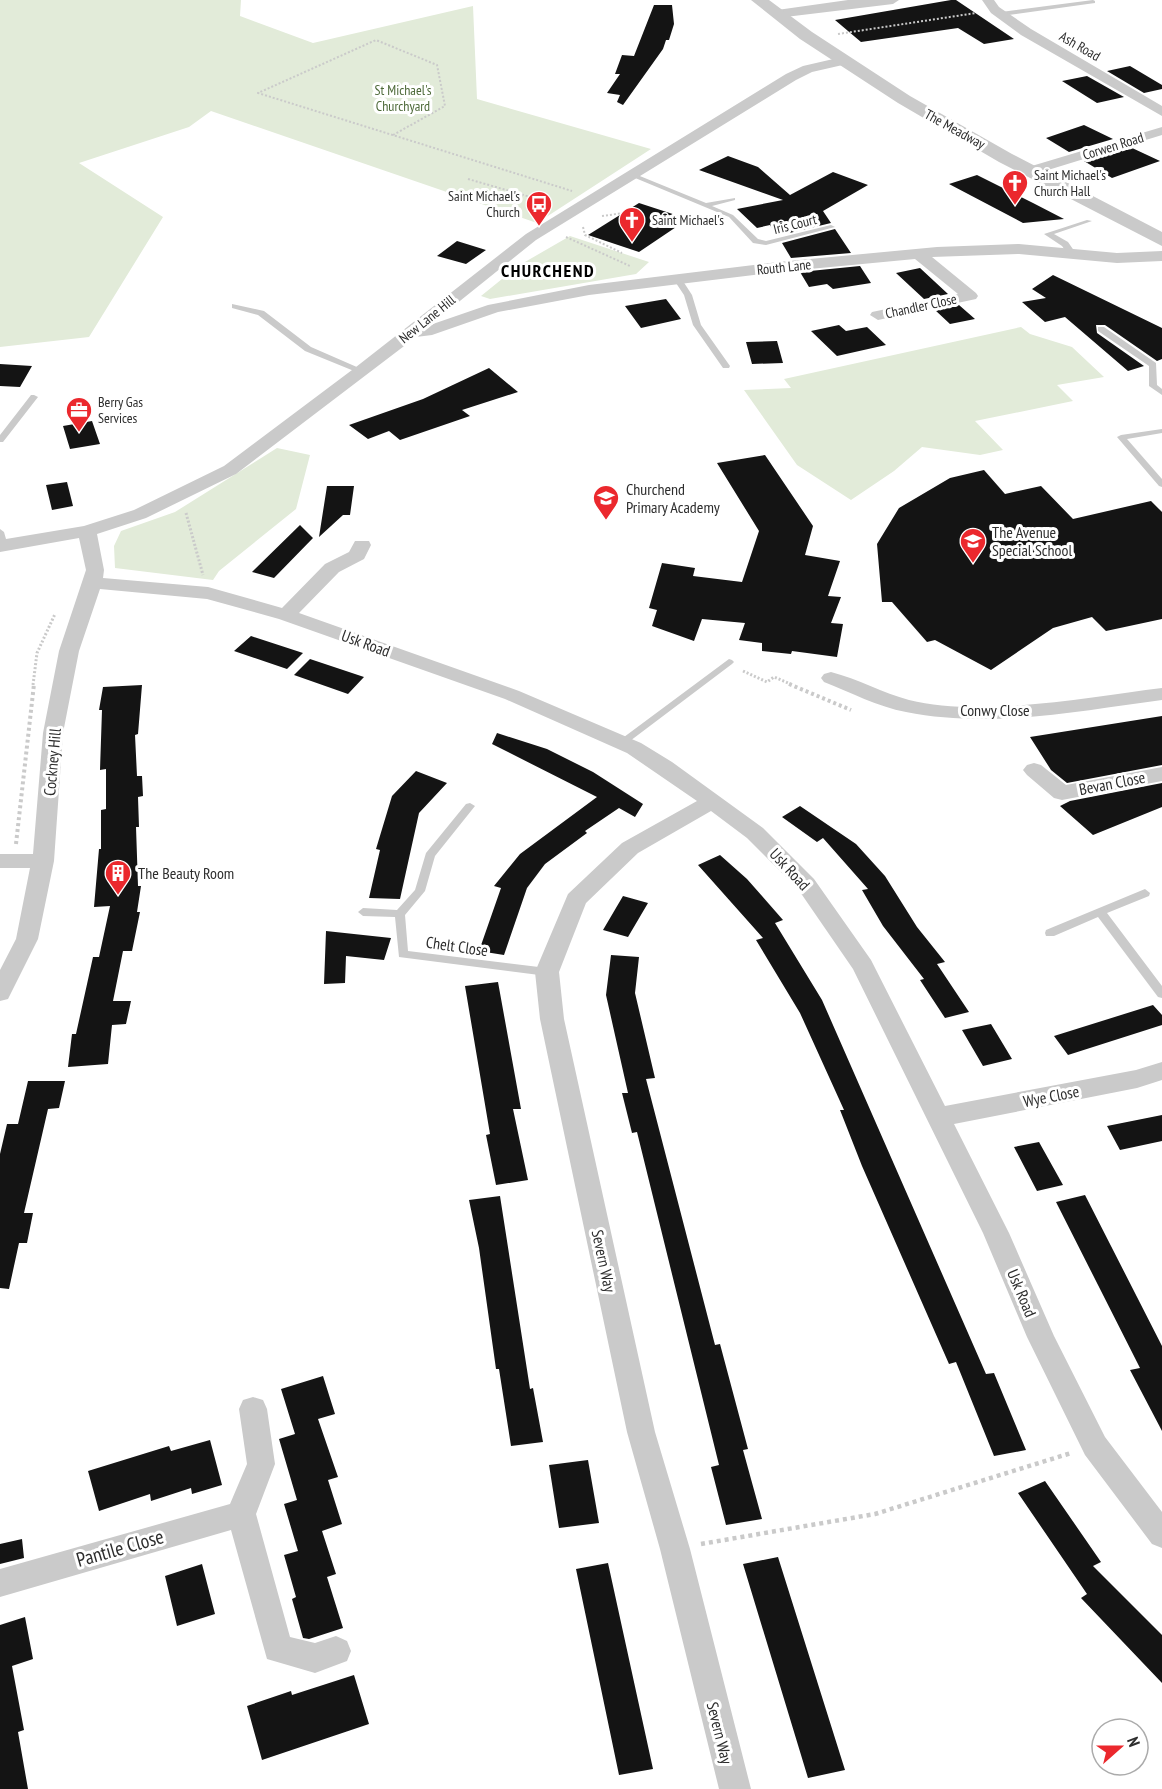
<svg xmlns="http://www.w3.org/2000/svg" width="1162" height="1789" font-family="'PT Sans Narrow',sans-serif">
	<rect width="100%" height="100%" fill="#fff"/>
	<path fill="#e2ebd9" d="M0,0H241L240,16L313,43L473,6L477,99L651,149L537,223L211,111L189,127L79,163L163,217L89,337L0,347Z
		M570,236L649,262L636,274L490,299L481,296L518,266Z
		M1021,327L1030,334L1072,347L1104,377L1057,385L1073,401L975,421L1003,450L980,455L922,447L894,471L851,500L797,465L744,390L791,388L784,379Z
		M277,448L310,455L296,509L219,571L213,580L115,568L114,546L121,531L175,512Z"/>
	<path fill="#141414" d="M951,0H956L1014,39L984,44L958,28L861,42L835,20Z
		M654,5H672L674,24L669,40H666L663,49L623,105L617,102L620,95L607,93L620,74H615L622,55L634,56Z
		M1130,66L1162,85V89L1144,93L1107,71Z
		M1087,76L1124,97L1097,103L1062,81Z
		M1084,125L1113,139L1069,152L1046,138Z
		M1130,147L1160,161L1112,178L1084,161Z
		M728,156L758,167L790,195L833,172L868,185L823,211L831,223L777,236L770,225L757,228L737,209L783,200L699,170Z
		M977,175L1033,203L1064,219L1023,223L949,184Z
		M639,203L688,219L639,252L588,235Z
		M835,229L851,253L791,258L782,243Z
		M457,241L486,250L466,264L437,256Z
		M860,266L871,283L833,289L827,284L809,287L800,272Z
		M920,268L948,294L924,299L896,273Z
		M1053,275L1162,328V359L1157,361L1105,325H1096L1097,333L1144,366L1128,371L1065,317L1045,322L1022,302L1046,298L1032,289Z
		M666,299L681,319L641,328L625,306Z
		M959,305L975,319L950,324L935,310Z
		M839,325L846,331L867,327L886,345L837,356L811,331Z
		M777,341L783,363L752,364L746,342Z
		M0,364L32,366L20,387L0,386Z
		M489,368L518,392L462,410L470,416L400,440L389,431L368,439L349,425L423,399Z
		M92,421L100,444L70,449L63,426Z
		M765,455L813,526L805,555L840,561L828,596L841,597L831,623L843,624L837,657L792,651L791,654L762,651V643L739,640L745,623L702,619L694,641L652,626L657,610L649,608L662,563L695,568L693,576L742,582L759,531L717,463Z
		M984,470L1005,494L1041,486L1073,519L1151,501L1162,512V619L1106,631L1092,617L1053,628L991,670L935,640L927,642L892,602H882L877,544L899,508L950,478Z
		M67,482L73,506L52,510L46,485Z
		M327,486H354L350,515H343L319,537Z
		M300,525L313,538L274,578L252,572Z
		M251,636L303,653L287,669L234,651Z
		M310,659L364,677L348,694L294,675Z
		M142,685L138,734L135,735L137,776H142L143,796L138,797L139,827H136L138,886H141L137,912H140L132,951H123L113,1001H131L126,1024L112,1025L108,1064L68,1067L72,1034H76L93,957H99L110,906L94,907L99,849H101V810L106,809V769L100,770L102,710H99L103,687Z
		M1162,716V765L1067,783L1051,770L1030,737Z
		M497,733L547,749L593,772L643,804L635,817L619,808L585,831L587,833L545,864L527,888L504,955L479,951L501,888L494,886L520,854L597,797L492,744Z
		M416,771L447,783L419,813L400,899L369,898L380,850L376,849L392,796Z
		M1162,783V807L1093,835L1060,806L1070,801Z
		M800,806L856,844L885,876L917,927L945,962L937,964L969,1012L945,1018L920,980L924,979L883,926L862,890L868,889L823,838L817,842L782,817Z
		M720,855L747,879L783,920L775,923L822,1000L986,1374L994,1373L1026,1450L994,1456L956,1362L949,1364L862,1166L840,1110H844L800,1013L756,940L763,938L698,865Z
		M623,896L648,903L628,937L603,930Z
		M326,931L391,938L384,960L346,956L345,983L324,984Z
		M611,955L639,957L635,993L655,1078L646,1079L715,1345L720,1344L748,1449L743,1450L762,1519L726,1525L711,1467L719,1465L637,1132L632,1133L622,1093H628L606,995Z
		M498,982L521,1109H513L528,1180L496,1185L486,1135L490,1134L465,986Z
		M1153,1005L1162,1015V1025L1068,1055L1054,1036Z
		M991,1024L1012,1059L983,1066L962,1030Z
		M28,1081H65L59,1108L48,1109L24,1213H33L27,1243H19L9,1289L0,1288V1154L7,1124H18Z
		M1162,1115V1141L1120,1150L1107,1126Z
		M1039,1142L1063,1185L1037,1191L1014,1147Z
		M1085,1195L1162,1346V1431L1130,1370L1140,1368L1056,1202Z
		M500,1196L530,1389L533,1388L543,1442L511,1446L499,1369H496L479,1248L469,1200Z
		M323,1376L335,1414L318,1419L338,1477L328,1480L342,1524L322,1531L336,1574L327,1577L343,1628L309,1639L303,1638L292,1599L296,1597L284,1555L298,1551L284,1504L297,1500L279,1439L295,1434L281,1389Z
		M210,1440L222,1485L192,1494L191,1488L151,1501L150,1494L99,1511L88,1471L169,1446L171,1451Z
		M588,1460L599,1523L559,1528L549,1465Z
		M1045,1481L1101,1562L1093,1566L1162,1635V1683L1081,1598L1087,1594L1018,1493Z
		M22,1539L24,1558L0,1564V1544Z
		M778,1557L845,1770L808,1778L743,1564Z
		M608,1563L653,1769L619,1775L576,1569Z
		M202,1564L215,1614L177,1626L165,1576Z
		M25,1617L33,1659L12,1666L24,1730L18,1732L28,1789H0V1625Z
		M354,1675L369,1724L262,1760L247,1706L291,1691L292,1695Z"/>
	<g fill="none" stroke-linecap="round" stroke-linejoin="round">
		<path stroke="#cacaca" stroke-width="2" stroke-dasharray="2 2" stroke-linecap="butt" d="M838,34L976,13
			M393,135L445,106L437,65L376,40L258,93L572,191
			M468,179L541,200
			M602,216L624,213
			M583,227L585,235L622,253
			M566,237L630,266"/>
		<path stroke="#cacaca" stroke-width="3" stroke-dasharray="2 2" stroke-linecap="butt" d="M186,513L203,575
			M743,671L767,682L774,677L793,685
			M33,685L37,653L55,614"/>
		<path stroke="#cacaca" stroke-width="4" stroke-dasharray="3 3" stroke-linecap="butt" d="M789,684L851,710
			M16,844L34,684"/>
		<path stroke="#cacaca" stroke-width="4.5" stroke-dasharray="4 4" stroke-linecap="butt" d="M701,1544L875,1514L1071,1453"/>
		<path fill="#cacaca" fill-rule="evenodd" d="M1093,0L1095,1V3L1001,16L998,14L1001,12Z
			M630,172L706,203L735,198V200L712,206L733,215L758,239L766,241L831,225L835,227L766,245L753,243L729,217L628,175L627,174Z
			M1087,220L1092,221L1054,234L1068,242L1077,255L1076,257H1070L1062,246L1044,234Z
			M675,278H681L692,295L701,325L730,366L729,368H723L693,325L684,295L674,280Z
			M232,304L264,311L311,347L366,371L365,373H359L305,351L258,315L232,308Z
			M1098,327H1104L1156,363L1157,385L1162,389V395L1149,386V366L1098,331Z
			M31,395H34L38,397L3,442H0V435Z
			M1162,429V433L1127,439L1162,479V487L1159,486L1117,437L1121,435Z
			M0,529L4,532L8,546L7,548L4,549L0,546Z
			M729,659L732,660L734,662L732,664L626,744H620L618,742L620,740Z
			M470,803L475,806L435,856L425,891L405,915L408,951L547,968L552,972L551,975L547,976L399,957L395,917L363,916L358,912L363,908L397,910L415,890L426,853L466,804Z
			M1145,889L1150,893L1149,896L1107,913L1162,986V998L1158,997L1098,917L1054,936H1046L1045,933L1046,930Z"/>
		<path fill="#cacaca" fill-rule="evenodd" d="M848,0H899L893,4L777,18L771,14L777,10Z
			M982,0H994L999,7L1031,29L1162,106V116L1021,35L991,13Z
			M842,57L849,61L847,64L812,72L796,80L536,240L430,325L488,305L589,285L778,262L937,247L1019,244L1117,253L1162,251V261L1117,263L1019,254L932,257L976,293L978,296L976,299L878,320L870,315L872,312L958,294L915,259L778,272L589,295L498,312L432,335L416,337L236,474L146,518L97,534L104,570L103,578L208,587L282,608L325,564L349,552L355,541H369L371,545L364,559L339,572L299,613L519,691L641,743L672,762L763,828L814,879L871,960L945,1106L1136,1070L1162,1062V1080L1137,1088L954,1124L1009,1233L1054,1336L1105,1437L1162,1512V1548L1152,1544L1085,1455L1027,1337L983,1233L853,969L798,889L747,838L711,811L638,853L586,903L559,972L564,1019L655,1432L690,1549L751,1789H719L660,1549L627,1432L540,1019L535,972L568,894L622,843L697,801L627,753L505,699L279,619L207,599L100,589L79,651L63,733L54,861L38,939L8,999L0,1001V970L16,939L30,868H0V854H33L43,733L59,651L86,570L79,538L0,552V540L84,526L134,510L224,466L356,367L526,234L786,74L803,66Z
			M1162,127V135L1035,174H1025L1023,171L1025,168Z
			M831,672C858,679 883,693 909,700C982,718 1088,697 1162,688V700C1078,711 991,729 906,712C878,707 850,692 824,682L821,678L824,674Z
			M1034,763L1041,765L1066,785L1162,767V781L1062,800L1054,798L1027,775L1023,770L1027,765Z
			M253,1397L263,1400L267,1409L275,1464L256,1514L290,1637L315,1643L336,1636L347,1641L351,1651L347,1661L315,1673L267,1659L231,1530L0,1597V1569L230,1504L247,1464L239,1409L243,1400Z"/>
		<path fill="#cacaca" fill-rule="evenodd" d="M751,0H769L812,32L910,96L1012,154L1162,232V246L999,162L898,103L800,39Z"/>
	</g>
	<defs>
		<g id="church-pin" transform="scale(1.35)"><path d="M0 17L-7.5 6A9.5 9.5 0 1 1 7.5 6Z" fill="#eb282d" stroke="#fff"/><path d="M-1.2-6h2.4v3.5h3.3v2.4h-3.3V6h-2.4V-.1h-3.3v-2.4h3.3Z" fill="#fff"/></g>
		<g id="bus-pin" transform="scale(1.35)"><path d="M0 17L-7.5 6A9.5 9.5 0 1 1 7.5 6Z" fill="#eb282d" stroke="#fff"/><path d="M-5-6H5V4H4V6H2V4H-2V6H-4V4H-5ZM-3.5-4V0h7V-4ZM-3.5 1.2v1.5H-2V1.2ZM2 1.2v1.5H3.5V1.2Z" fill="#fff"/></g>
		<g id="office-pin" transform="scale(1.35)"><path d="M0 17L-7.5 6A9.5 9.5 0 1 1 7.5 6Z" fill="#eb282d" stroke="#fff"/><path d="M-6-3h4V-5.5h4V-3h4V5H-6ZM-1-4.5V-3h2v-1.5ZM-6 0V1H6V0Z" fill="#fff"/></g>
		<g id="school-pin" transform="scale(1.35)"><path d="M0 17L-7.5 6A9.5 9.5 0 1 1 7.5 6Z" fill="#eb282d" stroke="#fff"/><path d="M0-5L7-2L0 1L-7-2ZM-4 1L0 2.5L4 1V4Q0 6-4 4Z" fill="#fff"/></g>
		<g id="building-pin" transform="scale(1.35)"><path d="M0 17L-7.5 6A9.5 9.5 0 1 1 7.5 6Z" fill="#eb282d" stroke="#fff"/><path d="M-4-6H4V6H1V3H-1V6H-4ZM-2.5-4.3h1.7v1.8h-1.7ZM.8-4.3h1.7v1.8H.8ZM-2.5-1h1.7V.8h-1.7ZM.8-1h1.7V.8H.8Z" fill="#fff"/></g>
	</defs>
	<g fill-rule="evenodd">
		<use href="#church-pin" x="1015" y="183"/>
		<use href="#bus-pin" x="539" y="204"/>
		<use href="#church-pin" x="632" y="220"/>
		<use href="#office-pin" x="79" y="410"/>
		<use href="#school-pin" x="606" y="498"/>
		<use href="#school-pin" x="973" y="541"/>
		<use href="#building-pin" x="118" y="873"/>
	</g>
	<g text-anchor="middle" stroke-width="6" stroke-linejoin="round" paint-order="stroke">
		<g font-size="14" fill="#2d2d2d" stroke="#fff">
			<text transform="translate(1080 46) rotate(30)" y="5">Ash Road</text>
			<text transform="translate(955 129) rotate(29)" y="5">The Meadway</text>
			<text transform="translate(1113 146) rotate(-17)" y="5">Corwen Road</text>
			<text transform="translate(795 224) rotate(-14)" y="5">Iris Court</text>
			<text transform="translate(784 267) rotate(-6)" y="5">Routh Lane</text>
			<text transform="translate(921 306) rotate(-12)" y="5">Chandler Close</text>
			<text transform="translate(427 319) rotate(-39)" y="5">New Lane Hill</text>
		</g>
		<g font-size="14" fill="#4d6939" stroke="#fff">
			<text x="403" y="95">St Michael's<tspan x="403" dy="16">Churchyard</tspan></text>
		</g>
		<g font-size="14" fill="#2d2d2d" stroke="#fff" text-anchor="start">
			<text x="1034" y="180">Saint Michael's<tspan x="1034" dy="16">Church Hall</tspan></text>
			<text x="520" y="201" text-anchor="end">Saint Michael's<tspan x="520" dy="16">Church</tspan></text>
			<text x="652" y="225">Saint Michael's</text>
			<text x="98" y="407">Berry Gas<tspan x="98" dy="16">Services</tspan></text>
		</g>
		<g font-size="16" fill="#2d2d2d" stroke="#fff" text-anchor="start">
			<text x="626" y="495">Churchend<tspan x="626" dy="18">Primary Academy</tspan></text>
			<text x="992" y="538">The Avenue<tspan x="992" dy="18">Special School</tspan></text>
			<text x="138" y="879">The Beauty Room</text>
		</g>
		<g font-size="16" fill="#2d2d2d" stroke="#fff">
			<text transform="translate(366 643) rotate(20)" y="6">Usk Road</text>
			<text x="995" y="716">Conwy Close</text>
			<text transform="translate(52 762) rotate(-85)" y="6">Cockney Hill</text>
			<text transform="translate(1112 783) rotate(-11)" y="6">Bevan Close</text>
			<text transform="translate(790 869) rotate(47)" y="6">Usk Road</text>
			<text transform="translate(457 946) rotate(8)" y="6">Chelt Close</text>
			<text transform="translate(1051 1096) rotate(-11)" y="6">Wye Close</text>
			<text transform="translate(604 1261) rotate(78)" y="6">Severn Way</text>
			<text transform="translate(1022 1293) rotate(67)" y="6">Usk Road</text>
			<text transform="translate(720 1733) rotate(76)" y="6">Severn Way</text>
		</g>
		<g font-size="18" font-weight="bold" letter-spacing="1.5" fill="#000" stroke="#fff">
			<text x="548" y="277">CHURCHEND</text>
		</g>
		<g font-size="20" fill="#2d2d2d" stroke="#fff">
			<text transform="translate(120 1548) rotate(-16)" y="7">Pantile Close</text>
		</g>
	</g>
	<g transform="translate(1120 1747) rotate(69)"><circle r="28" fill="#ffffff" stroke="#ababab" stroke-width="1.5"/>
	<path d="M0-4.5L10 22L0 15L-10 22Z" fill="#eb282d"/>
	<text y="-9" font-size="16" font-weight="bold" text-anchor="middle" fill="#2d2d2d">N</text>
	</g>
</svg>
